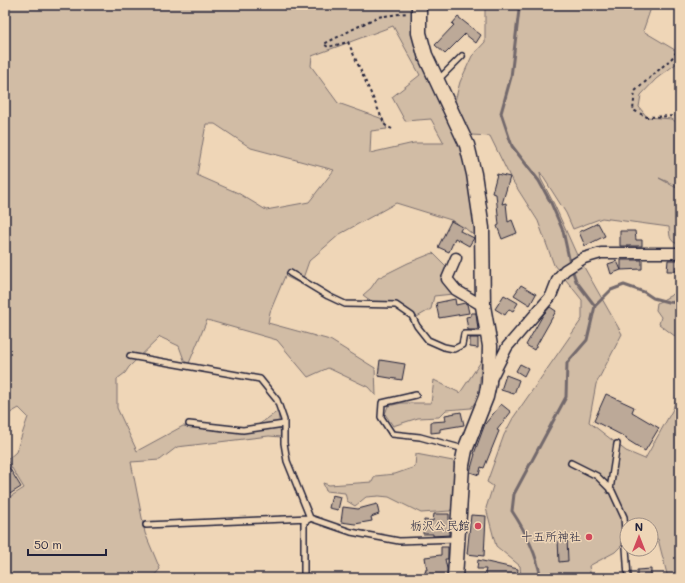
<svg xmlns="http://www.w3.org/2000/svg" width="685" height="583" font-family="Mali,'Klee One',sans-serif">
	<rect width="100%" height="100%" fill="#efd6b7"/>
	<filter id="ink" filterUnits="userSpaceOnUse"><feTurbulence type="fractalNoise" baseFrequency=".025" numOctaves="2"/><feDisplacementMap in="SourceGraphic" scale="8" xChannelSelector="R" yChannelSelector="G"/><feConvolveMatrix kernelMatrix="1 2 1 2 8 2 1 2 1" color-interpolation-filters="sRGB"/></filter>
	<g filter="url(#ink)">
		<path fill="#d1bca5" stroke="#7a6f70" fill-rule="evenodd" d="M5,5H413L449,119L463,155L479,240L465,228L451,220L396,203L340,234L309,261L301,284L285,276L270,312L268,323L330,340L375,368L376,396L368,387L328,368L308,377L277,340L207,320L187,368L179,346L160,337L129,367L125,373L117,379V408L137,451L183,426L222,431L251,430L278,411L281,437L269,436L177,447L160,460L131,462L145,533L160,569L152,578H5V500L24,488L7,460L16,452L28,417L19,408L5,416ZM393,26L420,75L392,97L405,121L431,119L444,143H414L370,153L371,131L387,129L383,119L338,103L311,66L312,56ZM206,124H215L251,148L334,170L309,202L266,210L238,193L197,175Z
			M488,5H652L643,31L675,50L677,63L656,79L641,95L639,107L647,117L672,119L680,125V187L659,178L680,190V245C669,241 670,238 669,227L602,218L573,229L566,213L540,172L541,179L554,204L576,253L622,334L596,384L589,422L626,451L645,459L673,409L678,392L680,389V578H668L658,539L651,538V525H627V540L615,552L589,566L591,578H521L520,566L496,546L486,508L493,486L487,482L504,435L513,418L582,319V300L554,265L538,221L510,177L490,136L471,135L457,115L454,105L460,82L472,56L485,42V9Z
			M433,253L448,268L453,294L434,296L431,309L417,317L406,309L375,304L363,295L371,288L378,278L408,263Z
			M677,292H680V340L659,324L661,317L656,310L657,303Z
			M482,360L478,398L471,408L446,410L439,417L418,418L393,426L385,414L388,406L402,403H431L434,380L460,393Z
			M416,454L453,461L457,471L456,502L450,511L421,513L389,497L379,496L366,497L355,506L347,501L345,493L326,491L323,483L329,485L372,482L375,476L395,474L415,467Z"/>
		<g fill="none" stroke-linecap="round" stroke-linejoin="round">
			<path stroke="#73696c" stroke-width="3" d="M523,5L519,10L511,77L501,113L512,146L539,181L551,203L563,231L570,263
				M572,269L576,281L595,306
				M541,578C536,552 526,532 512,511L514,494L566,397L567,363L587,340L595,306L611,290L624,285L644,292L653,298L668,302L680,303"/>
		</g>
		<path fill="#bca998" stroke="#22223b" d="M458,17L481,35L476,43L465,34L445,54L435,45L454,25L452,24Z
			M497,174L510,177L502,204L506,203L508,222L512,220L517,233L502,239L497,226L499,225L496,194L492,193Z
			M451,221L462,227L460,231L474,238L469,246L455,238L449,252L438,247Z
			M598,223L605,236L585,246L579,232Z
			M620,231H635L636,240H642V246H620Z
			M621,260H642V269L621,270Z
			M668,260H680V266H677V271H667Z
			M617,261L621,270L611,274L608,264Z
			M521,285L536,294L530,305L514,295Z
			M504,295L518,303L513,311L509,309L505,315L495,309Z
			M455,299L456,305L465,303L467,304L469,313L439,318L436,303Z
			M550,307L556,311L534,350L526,345L543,315Z
			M471,313H476L478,330H468L466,317L471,316Z
			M470,338H478V348L470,347Z
			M380,360L405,364L402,380L378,376Z
			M520,364L528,368L524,376L516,371Z
			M506,375L519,380L514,394L501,390Z
			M606,394L634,407L632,412L659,428L645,451L626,439L627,438L594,421Z
			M501,404L511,412L497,430L499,431L484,468L481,467L479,475L470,472L475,454H474L482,432L485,424Z
			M461,412L464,425L440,429V432L431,433V422L446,421L445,415Z
			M5,461L21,487L5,497Z
			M332,495L341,497L338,510L329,508Z
			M377,504L379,514L371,517L372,521L355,524L341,522L343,507L358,509Z
			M434,514H449V535L433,536V534H423L424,520L433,521Z
			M471,515L486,516L484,556L467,554Z
			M567,538L568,561L559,562L558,539Z
			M441,547H448V559H445L447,569V578H427L425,570H427L425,557L441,555Z
			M478,560L518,569L517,578H484L486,569H477Z
			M651,569V578H637V570Z"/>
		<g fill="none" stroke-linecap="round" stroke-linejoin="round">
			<g stroke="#22223b" stroke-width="8">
				<path id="lane" d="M438,80L462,56
					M290,273L328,296L345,304L396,305L412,316L417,326L428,340L444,347L454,349L462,345L464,334H487
					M130,356L260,379L277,400L284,420V443L287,461L310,518L351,532L399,541L457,539
					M416,395L382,403L381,417L392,434L420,437L464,449
					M189,424L243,430L284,424
					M571,463L597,476L612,491L624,517L628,578
					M610,490L617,444
					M146,525L310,518
					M304,578V522L309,519"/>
			</g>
			<g stroke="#22223b" stroke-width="13">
				<path id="street" d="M456,258L447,279L456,290L483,306
					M491,379L507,347L551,296L558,278L565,270L584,258L601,253H680"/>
			</g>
			<g stroke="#22223b" stroke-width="17">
				<path id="secondary" d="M419,5V33L425,55L467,145L474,174L482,228L483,306L490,346L489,383L486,397L465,450L462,465L455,578"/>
			</g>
			<path stroke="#22223b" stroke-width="2" stroke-dasharray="3 3" stroke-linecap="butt" d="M680,47L672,58L635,91L633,110L647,117L676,116L680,120
				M392,129L385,125L348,42L328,47L324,44L377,17L407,13"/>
			<use href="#lane" stroke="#efd6b7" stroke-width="5"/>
			<use href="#street" stroke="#efd6b7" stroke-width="10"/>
			<use href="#secondary" stroke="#efd6b7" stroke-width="14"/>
		</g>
	</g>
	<g fill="#d1495b" stroke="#efd6b7" stroke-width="1.5">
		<circle cx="478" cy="526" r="4"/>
		<circle cx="589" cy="537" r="4"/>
	</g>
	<g text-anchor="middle" stroke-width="3" stroke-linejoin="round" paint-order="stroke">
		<g font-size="12" fill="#22223b" stroke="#efd6b7" text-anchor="end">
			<text x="470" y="530">栃沢公民館</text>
			<text x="581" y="541">十五所神社</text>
		</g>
	</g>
	<rect width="685" height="583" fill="none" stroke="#efd6b7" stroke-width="20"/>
	<rect x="10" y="10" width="665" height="563" fill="none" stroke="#22223b" stroke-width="1.5" filter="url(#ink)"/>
	<g transform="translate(639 537)"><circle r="19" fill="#efd6b7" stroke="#9d8e85"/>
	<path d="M0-3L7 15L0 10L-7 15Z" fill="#d1495b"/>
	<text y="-6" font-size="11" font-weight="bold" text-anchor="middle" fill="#22223b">N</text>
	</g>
	<path d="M28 549v6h78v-6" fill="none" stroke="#22223b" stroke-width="2"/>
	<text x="34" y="549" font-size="12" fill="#22223b" stroke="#efd6b7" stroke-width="3" paint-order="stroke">50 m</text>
</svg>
